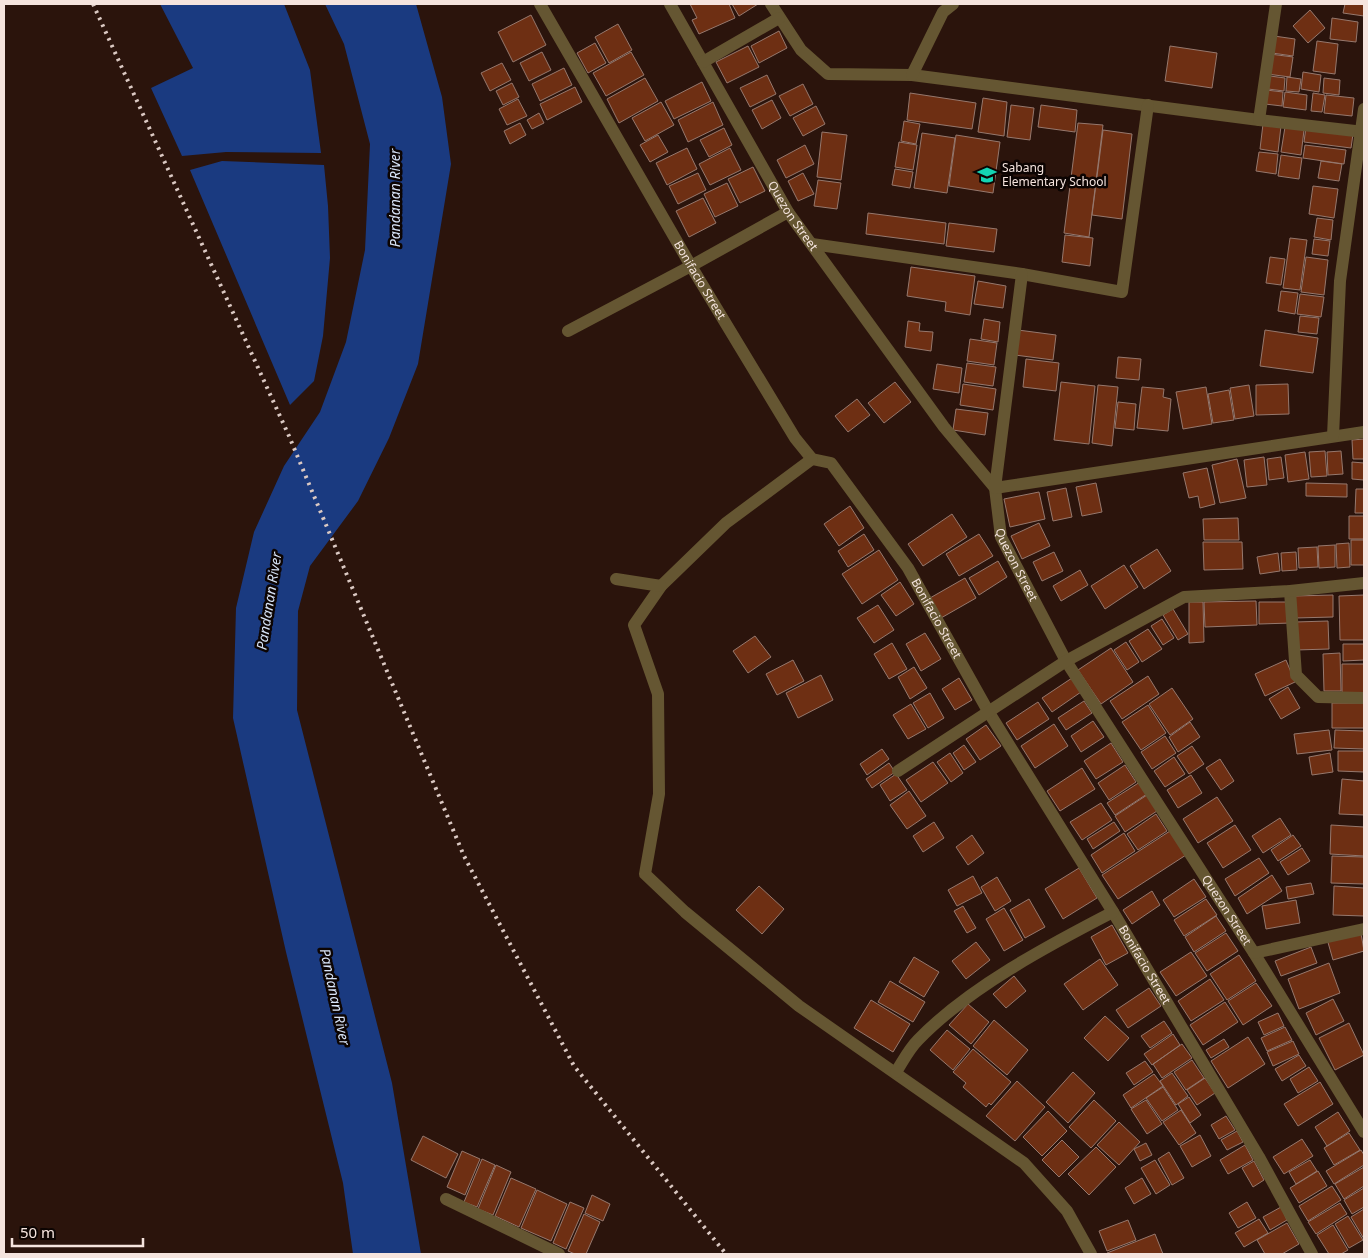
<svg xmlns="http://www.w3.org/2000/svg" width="1368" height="1258" font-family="'Noto Sans',sans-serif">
	<rect width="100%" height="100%" fill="#2b140c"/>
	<path fill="#1a3a80" d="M160,4H284L310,70L321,153L226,152L182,156L151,88L193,68Z
		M325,4H416L442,97L451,164L418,364L389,438L358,501L310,566L298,611L297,710L392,1083L421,1254H353L343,1183L286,952L233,718L236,608L254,532L284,466L320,412L346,342L365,250L370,144L344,44Z
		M222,161L324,165L328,206L330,258L323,336L314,381L290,405L190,170Z"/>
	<path fill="#6e2f13" stroke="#96786d" d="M690,4H729L735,18L699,34L692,20L697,18Z
		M732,4H758L739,16Z
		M1345,4H1364V16L1343,13Z
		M1310,10L1325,28L1308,43L1293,26Z
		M531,15L546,45L513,62L498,32Z
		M1332,18L1358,22L1356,42L1330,39Z
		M618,24L632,50L609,63L595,37Z
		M779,31L787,48L759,63L751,46Z
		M1274,36L1295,39L1293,56L1272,53Z
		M1317,41L1338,44L1335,74L1313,71Z
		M595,43L606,63L588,73L577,53Z
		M748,46L759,67L727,83L716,62Z
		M1170,46L1217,53L1212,88L1165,81Z
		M542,52L551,70L529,81L520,63Z
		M631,52L644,75L606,96L593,73Z
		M1270,54L1293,57L1290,77L1267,74Z
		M502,63L511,80L490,91L481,73Z
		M564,68L572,85L540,101L532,84Z
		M1303,72L1321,75L1319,92L1301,89Z
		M767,75L776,94L750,107L740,88Z
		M1270,76L1285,78L1284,91L1268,89Z
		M1287,77L1301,79L1299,92L1286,91Z
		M645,78L658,101L619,123L607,99Z
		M1324,78L1340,80L1339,95L1323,93Z
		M702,82L711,101L674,119L665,101Z
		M512,83L519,97L503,105L496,91Z
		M803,84L813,104L790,116L779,96Z
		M575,87L582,102L547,120L540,104Z
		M1266,90L1283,92L1282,106L1265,104Z
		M1285,92L1307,95L1306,110L1283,107Z
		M910,93L976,103L972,129L907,120Z
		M1313,93L1325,95L1322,112L1311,111Z
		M1326,95L1354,98L1352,116L1324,113Z
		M983,98L1007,102L1004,136L978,132Z
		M518,99L527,116L507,125L499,109Z
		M772,100L781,118L762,129L752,110Z
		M661,102L674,125L645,141L632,118Z
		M713,102L723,125L688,142L678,120Z
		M1011,105L1034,108L1030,140L1007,137Z
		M1041,105L1077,110L1075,132L1038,127Z
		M816,106L825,124L803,136L793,118Z
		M539,113L544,123L532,129L527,120Z
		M904,121L920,124L916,144L901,141Z
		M520,123L526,135L510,144L504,131Z
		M1078,123L1103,125L1089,237L1064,233Z
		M1263,124L1281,126L1278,152L1260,149Z
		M1285,127L1304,130L1301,155L1281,152Z
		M1306,127L1353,134L1351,148L1304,142Z
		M724,128L732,145L709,157L700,140Z
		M1103,130L1132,134L1122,219L1092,215Z
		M822,132L847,135L841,180L817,177Z
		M922,133L955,138L947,193L914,188Z
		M658,135L668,152L650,162L640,145Z
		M956,135L1000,142L993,193L949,186Z
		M899,142L917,145L913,170L895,167Z
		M805,145L814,164L786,178L777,160Z
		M1305,145L1346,150L1344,164L1303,158Z
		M687,148L697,169L667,185L656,163Z
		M730,148L741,170L710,185L699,164Z
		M1259,152L1278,154L1276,174L1256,171Z
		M1281,155L1302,158L1299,179L1278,176Z
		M1321,161L1342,164L1339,181L1318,178Z
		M753,167L765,191L740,203L728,179Z
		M895,169L913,172L910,188L892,185Z
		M698,173L706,190L678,204L669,186Z
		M803,173L814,194L798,201L788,181Z
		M818,180L841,183L837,209L814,206Z
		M727,183L738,206L715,217L704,194Z
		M1313,186L1338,189L1334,218L1309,214Z
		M703,198L716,223L689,237L676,211Z
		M868,213L946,223L944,244L866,234Z
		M1317,218L1333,220L1331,240L1314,237Z
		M949,223L997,229L994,252L946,246Z
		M1065,235L1093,238L1090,266L1062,262Z
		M1290,238L1307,240L1300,290L1283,288Z
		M1314,239L1330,241L1328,256L1312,254Z
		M1270,257L1285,259L1281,285L1266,283Z
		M1306,257L1328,260L1324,295L1301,292Z
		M911,267L975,276L970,315L945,311L946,302L907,296Z
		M978,281L1006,286L1003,308L974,304Z
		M1281,291L1298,293L1295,314L1278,311Z
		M1300,294L1324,297L1321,317L1297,314Z
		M1300,316L1319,318L1317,334L1298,332Z
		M984,319L1000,322L998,342L981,339Z
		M908,321L920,323L919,331L933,332L931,351L905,347Z
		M1018,330L1056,335L1053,360L1015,355Z
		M1265,330L1318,338L1313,373L1260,366Z
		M970,339L997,343L994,365L967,361Z
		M1118,357L1141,359L1139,380L1116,378Z
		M1026,359L1059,363L1056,391L1023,387Z
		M967,363L996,367L993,386L964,382Z
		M937,364L962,368L959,393L933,389Z
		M895,382L911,402L884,423L868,403Z
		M1061,382L1095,386L1089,444L1054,440Z
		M963,384L996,389L993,410L960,405Z
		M1288,384L1289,414L1256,415V385Z
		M1098,385L1118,387L1112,446L1092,443Z
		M1249,385L1254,416L1235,419L1230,388Z
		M1142,387L1164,389L1163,397L1171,399L1168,431L1137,428Z
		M1206,387L1212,424L1183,429L1176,392Z
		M1229,390L1234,420L1213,423L1208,394Z
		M857,399L870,415L848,432L835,416Z
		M1118,402L1136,404L1134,430L1115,428Z
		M956,409L988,413L985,435L953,430Z
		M1364,439V459H1353L1352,440Z
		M1325,451L1327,476L1311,477L1309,452Z
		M1341,451L1343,474L1328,475L1327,452Z
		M1305,452L1309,479L1288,482L1285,455Z
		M1264,457L1267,485L1247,487L1244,460Z
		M1281,457L1284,478L1269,480L1267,459Z
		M1237,459L1246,498L1220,503L1212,465Z
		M1352,462L1364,463V480L1352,479Z
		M1207,468L1215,504L1200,508L1198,496L1189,498L1183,473Z
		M1096,483L1102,512L1082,516L1076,487Z
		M1306,483L1347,484V497L1306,496Z
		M1066,488L1072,517L1053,521L1047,492Z
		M1356,489H1364V513H1355Z
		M1039,492L1045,519L1010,527L1004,499Z
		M850,506L864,528L839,546L824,524Z
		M952,514L967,537L923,566L908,544Z
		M1349,516H1364V539H1349Z
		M1238,518L1239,540H1204L1203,519Z
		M1039,523L1050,546L1022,559L1011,536Z
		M864,534L874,550L848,567L838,551Z
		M979,534L993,556L959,576L946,554Z
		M1351,540H1364V565H1351Z
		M1203,542H1242L1243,569L1204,570Z
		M1349,543L1350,567L1337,568L1336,544Z
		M1335,545V567L1319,568L1318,546Z
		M1317,547L1318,567L1299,568L1298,548Z
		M1157,549L1171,571L1144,589L1130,566Z
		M879,550L898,580L862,604L842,574Z
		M1054,552L1063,571L1042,581L1033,562Z
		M1296,552L1297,570L1282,571L1281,553Z
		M1278,553L1280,571L1260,574L1257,557Z
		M998,561L1007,577L979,595L969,578Z
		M1124,565L1138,587L1105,609L1091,586Z
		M1080,570L1088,585L1061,601L1053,586Z
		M965,578L976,598L941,618L930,598Z
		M900,582L914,604L896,616L881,595Z
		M1333,595V617L1295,618L1294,596Z
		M1364,595V640H1340L1339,596Z
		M1256,601L1257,625L1205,627L1204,602Z
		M1189,602H1203L1204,642L1189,643Z
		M1259,602H1290L1291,623L1259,624Z
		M878,605L894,630L874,643L857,618Z
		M1173,609L1188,634L1178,640L1163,615Z
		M1162,619L1174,638L1163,645L1151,626Z
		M1328,621L1329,649L1296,650L1295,622Z
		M1148,629L1162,649L1142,662L1129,641Z
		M925,633L941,659L921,671L906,644Z
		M755,636L771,657L748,673L733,651Z
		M1126,642L1139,662L1127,670L1114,650Z
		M892,643L907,669L889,679L874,654Z
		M1343,644H1364V660L1343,661Z
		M1111,648L1133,682L1101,704L1078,670Z
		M1340,653L1341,691H1324L1323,654Z
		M793,660L804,681L777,695L766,674Z
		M1286,660L1295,682L1265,696L1255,674Z
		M1342,664H1364V693H1342Z
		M914,667L927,688L910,699L898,677Z
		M821,675L833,700L798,718L786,693Z
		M1148,676L1159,694L1122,719L1110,701Z
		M959,678L972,700L955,710L942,689Z
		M1072,678L1081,692L1052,712L1042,698Z
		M1288,687L1300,708L1281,719L1269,699Z
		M1172,688L1193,719L1170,735L1149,704Z
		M930,693L944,718L928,728L913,703Z
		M1084,701L1092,713L1066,730L1058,718Z
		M1038,702L1049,719L1017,740L1006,723Z
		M1332,703H1364V728H1332Z
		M911,704L926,729L908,739L893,715Z
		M1148,705L1166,733L1141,750L1122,722Z
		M1093,721L1104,737L1081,752L1071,736Z
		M1190,722L1200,737L1178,752L1169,737Z
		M1054,724L1068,746L1035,768L1021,746Z
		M986,725L1001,746L980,760L966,739Z
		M1329,730L1332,750L1297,754L1294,734Z
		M1335,730L1364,731V749L1334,748Z
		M1165,736L1176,753L1152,769L1141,752Z
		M1111,743L1123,762L1096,779L1084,761Z
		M964,745L976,762L964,770L953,753Z
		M1192,746L1204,764L1189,774L1177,756Z
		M882,749L889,759L867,775L860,764Z
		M1338,751H1364V772L1338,771Z
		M950,753L963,773L951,782L937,762Z
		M1330,753L1333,772L1312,775L1309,757Z
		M1174,757L1185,774L1165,787L1154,771Z
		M1220,759L1234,781L1221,790L1206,768Z
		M933,762L948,783L921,802L906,780Z
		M889,763L895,772L872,788L866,779Z
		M1125,765L1136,782L1109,800L1098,783Z
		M1082,768L1095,789L1060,811L1047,791Z
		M896,774L907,790L890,801L880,785Z
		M1191,775L1202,793L1178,808L1167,790Z
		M1342,779L1364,781V815L1339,814Z
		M1140,782L1147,794L1115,815L1107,803Z
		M909,791L926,816L907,829L890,805Z
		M1147,795L1157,811L1125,832L1115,816Z
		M1217,797L1233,821L1198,843L1183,819Z
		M1101,803L1112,820L1082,840L1070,822Z
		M1156,814L1167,831L1138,850L1127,834Z
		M1280,818L1291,835L1263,853L1252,836Z
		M934,822L944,838L923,852L913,836Z
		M1114,822L1120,831L1093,849L1087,839Z
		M1235,825L1251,850L1223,868L1207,843Z
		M1331,825L1364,827V856L1330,854Z
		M1170,831L1186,855L1118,899L1102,875Z
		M1124,833L1135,851L1102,873L1091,855Z
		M972,835L984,853L968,865L956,847Z
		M1293,835L1301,846L1278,861L1271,850Z
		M1302,848L1310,861L1288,875L1280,862Z
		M1332,856L1364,857V884L1331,883Z
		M1259,858L1269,873L1235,896L1225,879Z
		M1079,868L1097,898L1063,919L1045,889Z
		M1272,875L1282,891L1247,914L1238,898Z
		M973,876L982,893L957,906L948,890Z
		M997,877L1011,901L995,911L981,887Z
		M1194,879L1206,897L1174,917L1163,900Z
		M1311,883L1314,894L1288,899L1286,887Z
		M759,886L784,909L762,934L736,910Z
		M1334,886L1364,888V916L1333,915Z
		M1152,891L1160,905L1132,924L1123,910Z
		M1029,899L1045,927L1025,938L1010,910Z
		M1206,899L1217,915L1184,936L1174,920Z
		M1296,900L1300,923L1266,929L1262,906Z
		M963,906L976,928L967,933L954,911Z
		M1004,908L1023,940L1004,951L986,919Z
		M1216,916L1226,931L1194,952L1185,937Z
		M1112,925L1128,953L1106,965L1091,937Z
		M1226,933L1238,951L1207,971L1195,953Z
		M1361,933L1364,951L1333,960L1327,939Z
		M976,942L990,960L966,979L952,961Z
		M1311,947L1317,963L1281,976L1275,961Z
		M1191,952L1207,976L1176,996L1160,972Z
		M1239,955L1256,981L1227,1000L1210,974Z
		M914,957L939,972L924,997L899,982Z
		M1100,959L1118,985L1083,1010L1064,984Z
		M1329,963L1340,993L1299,1009L1288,979Z
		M1014,976L1026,991L1006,1008L993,994Z
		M1210,979L1224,1000L1191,1021L1178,1001Z
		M890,981L925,1002L913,1022L878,1002Z
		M1256,983L1272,1006L1243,1025L1228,1001Z
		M1149,988L1161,1006L1128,1028L1116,1010Z
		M1333,999L1344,1021L1316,1035L1306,1013Z
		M871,1000L910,1024L893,1052L854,1028Z
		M1225,1002L1238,1022L1203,1045L1190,1025Z
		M968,1004L989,1022L971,1044L949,1025Z
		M1278,1013L1284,1026L1264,1035L1258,1022Z
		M1105,1016L1129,1038L1108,1061L1084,1038Z
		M994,1020L1028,1050L1007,1075L973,1046Z
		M1164,1021L1172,1033L1150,1048L1141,1036Z
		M1349,1023L1364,1055L1335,1070L1319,1038Z
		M1285,1027L1292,1040L1267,1051L1261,1038Z
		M947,1030L970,1049L953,1070L930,1050Z
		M1173,1034L1180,1045L1152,1065L1144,1054Z
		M1248,1037L1265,1064L1228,1088L1211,1061Z
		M1224,1039L1229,1047L1211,1058L1206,1050Z
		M1293,1041L1299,1054L1273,1066L1267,1052Z
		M1182,1044L1192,1058L1162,1078L1153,1064Z
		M973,1049L1011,1082L991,1105L989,1103L986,1107L963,1087L966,1083L953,1072Z
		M1299,1055L1306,1066L1282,1081L1275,1069Z
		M1192,1060L1204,1078L1186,1090L1174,1072Z
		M1145,1061L1153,1072L1134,1085L1126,1073Z
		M1309,1067L1318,1081L1298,1093L1290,1079Z
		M1073,1072L1095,1093L1068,1123L1046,1102Z
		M1172,1073L1188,1096L1176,1105L1160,1081Z
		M1154,1074L1163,1086L1131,1108L1123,1095Z
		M1205,1078L1215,1093L1197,1105L1187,1090Z
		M1017,1081L1045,1107L1015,1141L986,1116Z
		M1320,1082L1333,1104L1298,1126L1284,1104Z
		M1163,1087L1178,1110L1162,1121L1146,1098Z
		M1189,1097L1201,1115L1190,1123L1178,1104Z
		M1094,1100L1116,1121L1091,1148L1069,1127Z
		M1146,1100L1162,1124L1147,1134L1131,1109Z
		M1181,1110L1196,1133L1179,1145L1163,1122Z
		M1048,1111L1067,1131L1042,1156L1023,1137Z
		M1338,1112L1350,1131L1327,1146L1315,1127Z
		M1226,1116L1235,1130L1219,1139L1211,1125Z
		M1119,1122L1140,1142L1119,1165L1097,1145Z
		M1237,1131L1243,1142L1227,1150L1221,1140Z
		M1349,1133L1360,1150L1334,1165L1324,1148Z
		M1200,1135L1211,1156L1192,1167L1180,1146Z
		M423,1136L458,1154L446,1178L411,1160Z
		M1302,1139L1313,1156L1284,1174L1273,1157Z
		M1062,1140L1079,1157L1059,1177L1042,1160Z
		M1146,1143L1152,1155L1140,1161L1134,1149Z
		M1245,1145L1253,1160L1228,1174L1220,1160Z
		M1096,1147L1116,1167L1089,1195L1068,1174Z
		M1361,1150L1364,1155V1165L1334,1184L1326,1171Z
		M462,1151L480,1159L465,1195L447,1187Z
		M1169,1152L1184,1178L1172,1185L1158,1159Z
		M482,1159L495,1165L477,1207L464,1202Z
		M1155,1160L1170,1185L1156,1194L1141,1168Z
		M1310,1160L1317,1171L1296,1184L1289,1172Z
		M1254,1161L1264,1180L1253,1187L1242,1168Z
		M496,1165L511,1172L493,1215L478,1209Z
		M1364,1167V1186L1344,1199L1335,1184Z
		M1318,1171L1327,1186L1299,1203L1290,1188Z
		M511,1178L536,1189L519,1227L495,1216Z
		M1142,1178L1151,1194L1134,1204L1125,1188Z
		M1332,1186L1341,1200L1308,1221L1299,1206Z
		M1364,1188V1207L1352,1214L1344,1200Z
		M537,1190L567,1204L551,1241L521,1228Z
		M592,1195L610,1204L603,1221L585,1213Z
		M570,1202L584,1208L566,1249L553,1243Z
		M1247,1202L1256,1218L1238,1228L1229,1213Z
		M1340,1203L1347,1214L1316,1234L1308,1222Z
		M1281,1207L1287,1220L1270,1230L1263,1217Z
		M1364,1209V1239L1351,1217Z
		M584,1214L600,1222L586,1254H575L568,1251Z
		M1348,1216L1363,1240L1349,1248L1335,1224Z
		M1259,1219L1268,1233L1244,1247L1235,1233Z
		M1128,1220L1136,1240L1107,1251L1099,1231Z
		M1287,1223L1299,1244L1282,1254H1265L1257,1240Z
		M1333,1225L1348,1250L1341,1254H1329L1317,1235Z
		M1155,1234L1163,1254H1108L1107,1253Z"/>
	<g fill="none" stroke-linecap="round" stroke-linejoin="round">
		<g stroke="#655632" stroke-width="12">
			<path id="s1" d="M540,4L691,266L795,438L812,459L831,463L908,568L988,711L1113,912L1259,1157L1312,1254"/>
			<path id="s2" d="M670,4L788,212L944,427L995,488L1001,537L1066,661L1254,953L1364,1132"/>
			<path d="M771,4L801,50L828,74L912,75L1259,120L1364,132"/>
			<path d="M703,62L779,18"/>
			<path d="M912,75L943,12L953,4"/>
			<path d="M1259,120L1276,4"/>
			<path d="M812,244L1022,274L1122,292L1148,105"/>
			<path d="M1022,274L995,488L1364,432"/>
			<path d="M568,331L691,266L788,212"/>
			<path d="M1333,436L1340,281L1364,109"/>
			<path d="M812,459L726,523L661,586L634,625L658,694L659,794L645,874L685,912L799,1006L1024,1163L1067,1211L1091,1254"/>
			<path d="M616,579L661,586"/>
			<path d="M1290,591L1296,675L1318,697L1364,698"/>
			<path d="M898,771L1066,661L1184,597L1290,591L1364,583"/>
			<path d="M1254,953L1364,929"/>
			<path d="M896,1072C903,1061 909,1049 918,1040C968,988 1049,945 1113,912"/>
			<path d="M446,1199L559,1254"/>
		</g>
		<path stroke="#dbc9c3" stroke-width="4" stroke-dasharray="2.5 5" stroke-linecap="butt" d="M93,4L289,436L464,856L574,1066L726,1254"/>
	</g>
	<defs>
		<g id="school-bare" transform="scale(1.5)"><path d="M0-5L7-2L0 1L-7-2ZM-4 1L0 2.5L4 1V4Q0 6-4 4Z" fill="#14d5b3" stroke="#0c0402" stroke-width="2.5" paint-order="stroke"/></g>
	</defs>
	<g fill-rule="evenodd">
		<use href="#school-bare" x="987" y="175"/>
	</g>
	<g text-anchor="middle" stroke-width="5" stroke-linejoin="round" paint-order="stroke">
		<g font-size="12" fill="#f5e4de" stroke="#0c0402" text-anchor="start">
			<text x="1002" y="172">Sabang<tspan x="1002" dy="14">Elementary School</tspan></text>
		</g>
		<g font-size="12" fill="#f5e4de" stroke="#0c0402">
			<text dy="4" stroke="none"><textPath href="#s2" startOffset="245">Quezon Street</textPath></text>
			<text dy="4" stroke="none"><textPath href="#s1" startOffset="319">Bonifacio Street</textPath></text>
			<text dy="4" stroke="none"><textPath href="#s2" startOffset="665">Quezon Street</textPath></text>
			<text dy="4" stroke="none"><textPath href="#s1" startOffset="738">Bonifacio Street</textPath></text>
			<text dy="4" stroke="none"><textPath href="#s2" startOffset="1070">Quezon Street</textPath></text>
			<text dy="4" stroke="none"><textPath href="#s1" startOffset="1142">Bonifacio Street</textPath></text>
		</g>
		<g font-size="14" font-style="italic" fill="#d7e3f7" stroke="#0c0402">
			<text transform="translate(395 198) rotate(-90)" y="5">Pandanan River</text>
			<text transform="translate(269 601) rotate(-81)" y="5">Pandanan River</text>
			<text transform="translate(335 997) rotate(78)" y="5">Pandanan River</text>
		</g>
	</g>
	<rect width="1368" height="1258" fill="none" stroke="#f5e4de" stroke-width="10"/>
	<path d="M12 1238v8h131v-8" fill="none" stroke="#f5e4de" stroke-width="2.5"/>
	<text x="20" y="1238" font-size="15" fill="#f5e4de" stroke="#0c0402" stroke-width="4" paint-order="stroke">50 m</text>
</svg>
